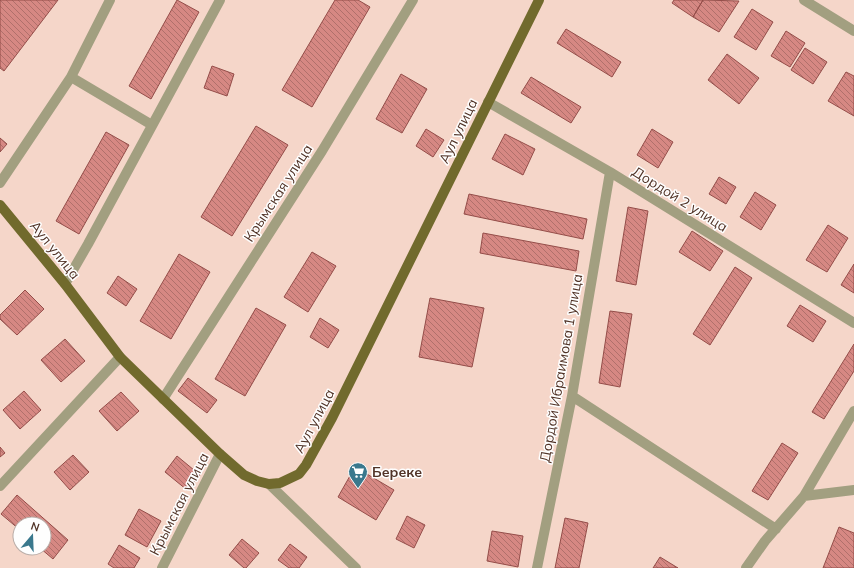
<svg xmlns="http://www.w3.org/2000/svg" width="854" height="568" font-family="Mulish,sans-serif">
	<defs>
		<pattern id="building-back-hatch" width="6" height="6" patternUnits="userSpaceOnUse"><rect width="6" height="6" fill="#d68883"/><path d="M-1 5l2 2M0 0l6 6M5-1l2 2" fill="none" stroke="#b0706b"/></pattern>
	</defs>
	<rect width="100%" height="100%" fill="#f5d6c9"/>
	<path fill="url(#building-back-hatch)" stroke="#944d49" d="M0,0H58L4,71L0,68Z
		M177,0L199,12L151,99L129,86Z
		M335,0H358L370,7L312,107L282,90Z
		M674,0H703L693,17L672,3Z
		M703,0L739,1L719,32L693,17Z
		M752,9L773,22L756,50L734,37Z
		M566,29L621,62L612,77L557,43Z
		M786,31L805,43L790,67L771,56Z
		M805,48L827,62L813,84L791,70Z
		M727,54L759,78L739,104L708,80Z
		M212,66L234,74L227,96L204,88Z
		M846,72L854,76V116L828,101Z
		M401,74L427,89L402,133L376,119Z
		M531,77L581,107L571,123L521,93Z
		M256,126L288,145L232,236L201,217Z
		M426,129L444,140L433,157L416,146Z
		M652,129L673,142L658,168L637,155Z
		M106,132L129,145L79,234L56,221Z
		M505,134L535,149L523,175L492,159Z
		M0,138L7,144L0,152Z
		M719,177L736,187L726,204L709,194Z
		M755,192L776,205L761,230L740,217Z
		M469,194L587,219L583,239L464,214Z
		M628,207L648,211L636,285L616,281Z
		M828,225L848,238L827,272L806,260Z
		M692,231L723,251L710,271L679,252Z
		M483,233L579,251L576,271L480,253Z
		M312,252L336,266L308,312L284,297Z
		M179,254L210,272L171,339L140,321Z
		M854,264V293L841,285Z
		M735,267L752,278L710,345L693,334Z
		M118,276L137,289L126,306L107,293Z
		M25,290L44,309L17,335L0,319V315Z
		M430,298L484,308L472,367L419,357Z
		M800,305L826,321L813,342L787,326Z
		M256,308L286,325L245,396L215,379Z
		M610,311L632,314L620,387L599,383Z
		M320,318L339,330L328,348L310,337Z
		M65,339L85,361L61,382L41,360Z
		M854,344V371L824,419L812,412Z
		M188,378L217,400L207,413L178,391Z
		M24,391L41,410L20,429L3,410Z
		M121,392L139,411L117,431L99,411Z
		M782,443L798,453L768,500L752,491Z
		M0,447L5,453L0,457Z
		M73,455L89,472L70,490L54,472Z
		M177,456L200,475L187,490L165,472Z
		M355,467L394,490L376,520L338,497Z
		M17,495L68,540L53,559L40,548H44V524H20V530L1,514Z
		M139,509L161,521L147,547L125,535Z
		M407,516L425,525L414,548L396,539Z
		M565,518L588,523L579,568H555Z
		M839,527L854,533V568H823Z
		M492,531L523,536L518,567L487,561Z
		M242,539L259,553L246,568H244L229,555Z
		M290,544L307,557L299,568H289L278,560Z
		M119,545L140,558L134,568H114L108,564Z
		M660,557L678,568H653Z"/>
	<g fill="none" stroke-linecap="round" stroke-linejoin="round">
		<path stroke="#a29f80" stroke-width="10" d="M804,0L854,31
			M71,77L152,125
			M488,102L610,172L854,323
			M0,183L71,77L110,0
			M65,284L88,244L220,0
			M572,396L776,529
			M163,399L322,151L413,0
			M269,484L356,568
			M0,486L120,357
			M804,496L854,411
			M162,568L220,454
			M537,568L572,396L610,172
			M746,568L765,541L804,496L854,490"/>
		<path stroke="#716a2d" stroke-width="10" d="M0,205L65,284L120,357L220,454L244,475L257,481L269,484L280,483L299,474L306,465L332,418L539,0"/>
	</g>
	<defs>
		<g id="supermarket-pin" transform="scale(1)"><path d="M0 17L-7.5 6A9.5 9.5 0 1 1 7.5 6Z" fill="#3a788d" stroke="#fefefe"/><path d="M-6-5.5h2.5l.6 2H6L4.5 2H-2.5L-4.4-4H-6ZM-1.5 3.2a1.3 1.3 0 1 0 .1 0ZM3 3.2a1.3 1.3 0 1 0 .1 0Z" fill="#fff"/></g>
	</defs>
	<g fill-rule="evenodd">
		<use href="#supermarket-pin" x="358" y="472"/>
	</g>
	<g text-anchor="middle" stroke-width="3" stroke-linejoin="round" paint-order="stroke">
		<g font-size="14" fill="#513327" stroke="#fefefe">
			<text transform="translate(458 131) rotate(-64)" y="5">Аул улица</text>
			<text transform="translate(278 193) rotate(-57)" y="5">Крымская улица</text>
			<text transform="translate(680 199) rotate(32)" y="5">Дордой 2 улица</text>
			<text transform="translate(55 250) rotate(51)" y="5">Аул улица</text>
			<text transform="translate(561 368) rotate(-80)" y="5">Дордой Ибраимова 1 улица</text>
			<text transform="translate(314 421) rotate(-62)" y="5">Аул улица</text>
			<text transform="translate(179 504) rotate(-63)" y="5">Крымская улица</text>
		</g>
		<g font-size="14" font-weight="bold" fill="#513327" stroke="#fefefe" text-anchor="start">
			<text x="372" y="477">Береке</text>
		</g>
	</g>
	<g transform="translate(32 536) rotate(19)"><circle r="19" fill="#fefefe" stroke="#b9ada8"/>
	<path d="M0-3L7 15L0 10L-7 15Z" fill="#3a788d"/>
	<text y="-6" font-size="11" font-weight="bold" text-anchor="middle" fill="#513327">N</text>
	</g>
</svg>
